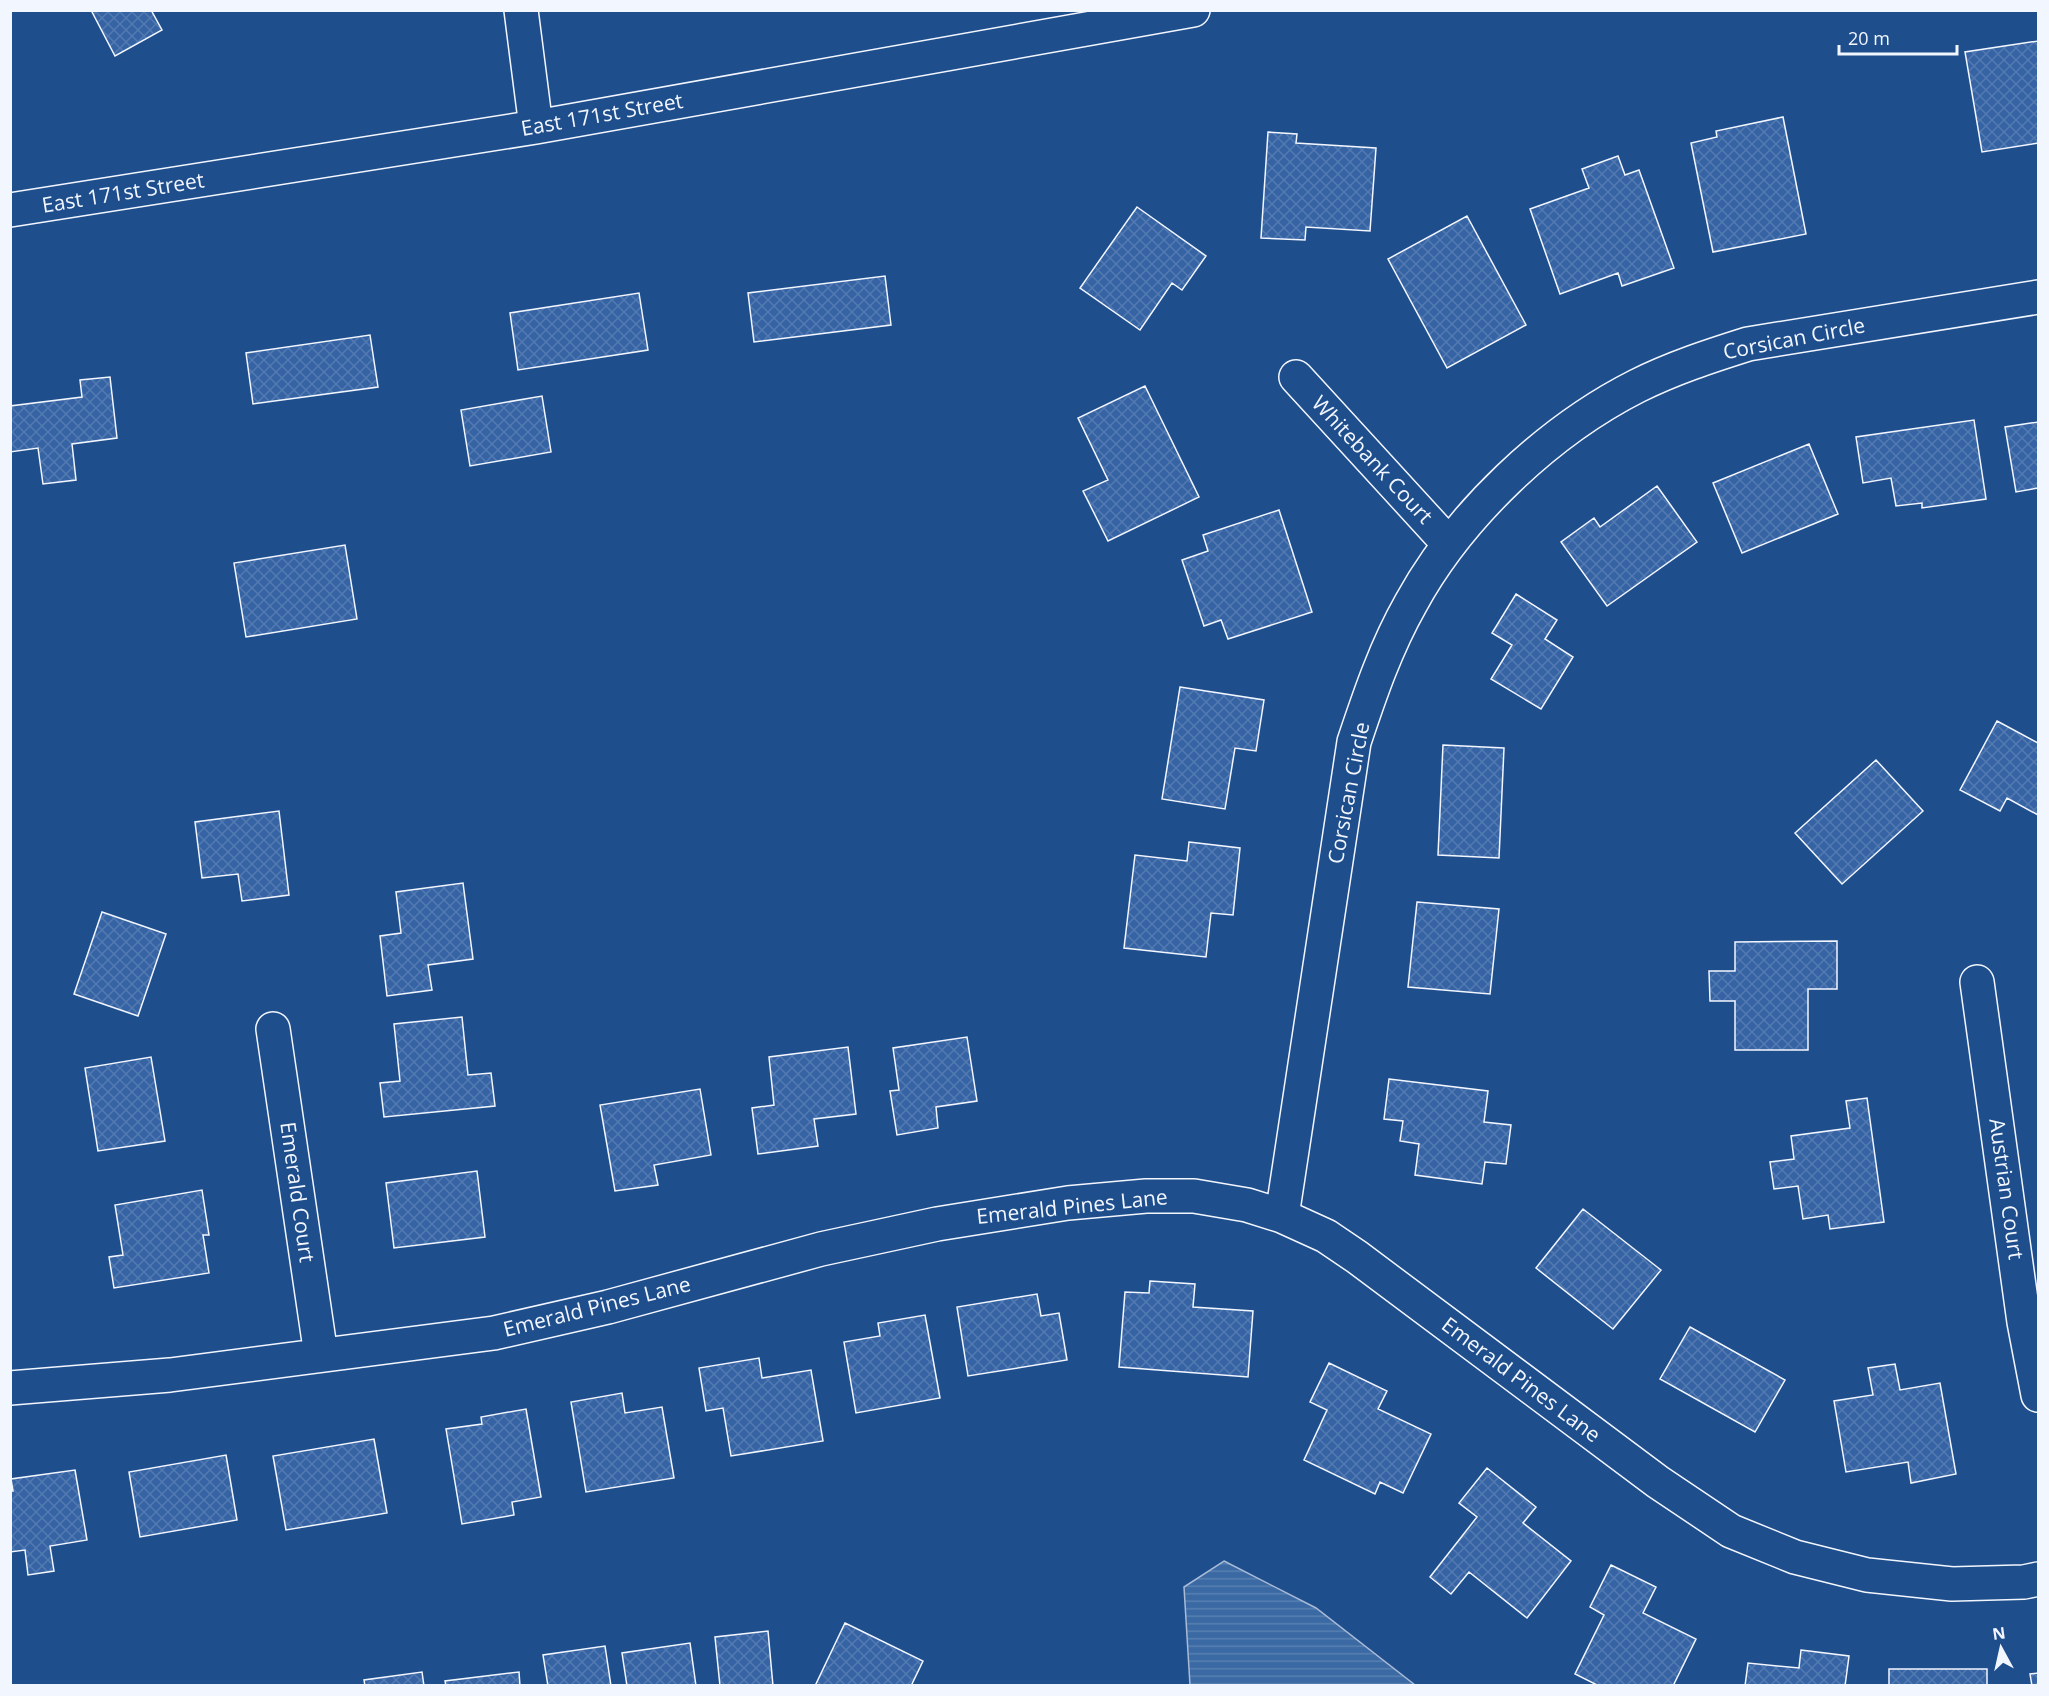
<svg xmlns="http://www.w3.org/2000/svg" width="2049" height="1696" font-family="'Open Sans',sans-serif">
	<defs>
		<pattern id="water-rules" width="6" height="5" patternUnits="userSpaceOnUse" patternTransform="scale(1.5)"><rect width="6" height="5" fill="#3b69a3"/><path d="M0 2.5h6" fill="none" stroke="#587fb1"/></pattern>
		<pattern id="building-cross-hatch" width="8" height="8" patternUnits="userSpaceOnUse" patternTransform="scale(1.5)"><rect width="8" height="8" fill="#3563a3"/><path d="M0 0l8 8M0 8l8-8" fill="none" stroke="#537ab1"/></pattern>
	</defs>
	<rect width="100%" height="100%" fill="#1f4e8c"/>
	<path fill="url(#water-rules)" stroke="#a8bbd7" stroke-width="1.5" d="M1224,1561L1316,1608L1415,1685H1190L1184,1587Z"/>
	<path fill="url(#building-cross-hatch)" stroke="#f2f6ff" stroke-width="1.5" d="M91,10H151L162,30L115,56Z
		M2038,41V143L1982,152L1965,52Z
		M1783,117L1806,234L1713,252L1691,143L1717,137L1716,131Z
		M1268,132L1297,134L1296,143L1376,148L1370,231L1306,227L1305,240L1261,238Z
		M1618,156L1625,175L1639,170L1674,268L1622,286L1618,273L1560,294L1530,209L1589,188L1582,169Z
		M1137,207L1206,256L1182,290L1172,283L1140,330L1080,288Z
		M1467,216L1526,325L1447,368L1388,259Z
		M885,276L891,325L754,342L748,293Z
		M639,293L648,350L518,370L510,313Z
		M370,335L378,387L253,404L246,353Z
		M110,377L117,438L72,444L76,480L43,484L38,448L10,452V406L82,397L80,380Z
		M1145,386L1199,497L1108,541L1083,491L1108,480L1078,418Z
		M542,396L551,452L470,466L461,410Z
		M1974,420L1986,499L1922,508V503L1896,506L1891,478L1863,483L1856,437Z
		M2038,422V488L2016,492L2005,427Z
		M1809,444L1838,514L1742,553L1713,483Z
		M1657,486L1697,542L1607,606L1561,542L1594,518L1600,527Z
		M1279,510L1312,612L1228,639L1221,620L1204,626L1182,560L1208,551L1203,535Z
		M345,545L357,619L246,637L234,563Z
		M1516,594L1557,620L1545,639L1573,657L1541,709L1491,679L1512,645L1492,633Z
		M1180,687L1264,700L1256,751L1235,748L1225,809L1162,799Z
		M1997,721L2038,743V815L2007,798L2000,811L1960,790Z
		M1443,745L1504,748L1499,858L1438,855Z
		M1876,760L1923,811L1842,884L1795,833Z
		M279,811L289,895L242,901L238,874L202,878L195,822Z
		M1189,842L1240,848L1233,915L1211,913L1206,957L1124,948L1135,855L1187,861Z
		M463,883L473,959L428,965L432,990L387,996L380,936L401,933L396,892Z
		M1417,902L1499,909L1490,994L1408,987Z
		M102,912L166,934L138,1016L74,994Z
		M1837,941V989H1808V1050H1735V1001H1710L1709,971H1735V942Z
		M462,1017L468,1075L491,1073L495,1106L384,1117L380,1083L400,1081L394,1024Z
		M967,1037L977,1101L936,1107L938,1128L897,1135L890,1091L899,1090L893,1048Z
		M848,1047L856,1114L814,1119L818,1146L758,1154L752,1108L774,1105L769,1057Z
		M151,1057L165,1141L98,1151L85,1068Z
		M1389,1079L1488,1091L1484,1122L1511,1125L1506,1164L1485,1162L1482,1184L1415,1175L1419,1144L1400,1141L1403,1121L1384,1119Z
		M700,1089L711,1155L654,1165L658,1185L615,1191L600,1105Z
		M1867,1098L1884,1222L1830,1229L1828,1215L1803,1219L1798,1186L1774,1189L1770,1162L1794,1159L1791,1136L1850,1128L1846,1101Z
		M477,1171L485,1237L394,1248L386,1183Z
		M202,1190L209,1235H203L209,1273L114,1288L109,1257L123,1255L115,1205Z
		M1583,1209L1661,1270L1613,1329L1536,1268Z
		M1150,1281L1195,1284L1193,1307L1253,1311L1248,1377L1119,1367L1125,1292L1149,1293Z
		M1037,1294L1041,1316L1059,1313L1067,1360L968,1376L957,1307Z
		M925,1315L940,1398L856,1413L844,1342L880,1336L878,1323Z
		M1690,1327L1785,1380L1755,1432L1660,1379Z
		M759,1358L762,1378L811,1370L823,1441L731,1456L723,1408L706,1411L699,1368Z
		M1329,1363L1387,1391L1378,1409L1431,1434L1403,1493L1380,1482L1375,1494L1304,1460L1327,1410L1310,1402Z
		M1895,1364L1900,1390L1940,1383L1956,1474L1911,1483L1908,1462L1846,1472L1834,1401L1873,1395L1868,1368Z
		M622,1393L625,1413L662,1407L674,1478L586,1492L571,1402Z
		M526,1409L541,1497L512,1502L514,1515L462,1524L446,1429L482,1424L481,1417Z
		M374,1439L387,1513L286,1530L273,1456Z
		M226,1455L237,1520L140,1537L129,1472Z
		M1487,1468L1536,1507L1523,1523L1571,1561L1527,1618L1469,1572L1451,1594L1430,1577L1477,1517L1459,1503Z
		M75,1470L87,1540L50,1546L54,1571L28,1575L25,1550L10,1552V1491H13L11,1479Z
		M1611,1565L1656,1587L1643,1613L1696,1639L1673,1686H1599L1575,1674L1604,1615L1590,1607Z
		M845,1623L923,1661L911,1686H815Z
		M768,1631L773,1686H720L715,1637Z
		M690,1643L696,1686H627L622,1653Z
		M605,1646L611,1686H548L543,1655Z
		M1801,1650L1849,1656L1845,1686H1745L1748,1663L1799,1668Z
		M1889,1669H1987V1686H1889Z
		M422,1672L424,1686H365L364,1680Z
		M519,1672L520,1686H446L445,1681Z
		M2038,1673V1686H2032L2030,1674Z"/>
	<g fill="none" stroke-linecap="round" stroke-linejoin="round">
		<g stroke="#f2f6ff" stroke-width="36">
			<path id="street" d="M521,10L536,127
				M10,210L536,127L1193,10
				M1296,377L1449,544
				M1977,982L2024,1322L2038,1395
				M273,1029L321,1355
				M1282,1216L1354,742C1370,694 1386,647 1411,603C1459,515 1548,431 1637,386C1673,368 1710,356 1748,344L2038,297
				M10,1388L170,1375L494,1333L608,1307L821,1249L937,1224L1068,1203L1146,1196H1194L1247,1205L1282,1216L1326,1236L1357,1257L1658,1482L1731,1531L1795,1557L1867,1575L1952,1584L2024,1582L2038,1579"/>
		</g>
		<use href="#street" stroke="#1f4e8c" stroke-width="33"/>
	</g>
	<g text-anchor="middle" stroke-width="4.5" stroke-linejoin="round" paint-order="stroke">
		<g font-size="21" fill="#f2f6ff" stroke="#1f4e8c">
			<text transform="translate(602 115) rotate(-10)" y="7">East 171st Street</text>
			<text transform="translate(123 193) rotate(-9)" y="7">East 171st Street</text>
			<text transform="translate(1794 339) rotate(-11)" y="7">Corsican Circle</text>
			<text transform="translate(1372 460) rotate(47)" y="7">Whitebank Court</text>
			<text transform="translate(1349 793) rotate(-79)" y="7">Corsican Circle</text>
			<text transform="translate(2006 1189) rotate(82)" y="7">Austrian Court</text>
			<text transform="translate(297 1192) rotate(82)" y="7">Emerald Court</text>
			<text transform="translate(1072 1207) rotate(-6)" y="7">Emerald Pines Lane</text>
			<text transform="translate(597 1307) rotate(-14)" y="7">Emerald Pines Lane</text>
			<text transform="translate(1521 1380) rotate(37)" y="7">Emerald Pines Lane</text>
		</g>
	</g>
	<rect width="2049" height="1696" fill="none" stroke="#f2f6ff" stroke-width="24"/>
	<g transform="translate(2001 1648) rotate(352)" stroke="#1f4e8c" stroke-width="4.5" paint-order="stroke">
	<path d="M0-4.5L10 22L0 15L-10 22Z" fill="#f2f6ff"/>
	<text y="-9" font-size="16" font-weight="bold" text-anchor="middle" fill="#f2f6ff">N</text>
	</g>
	<path d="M1839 45v9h118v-9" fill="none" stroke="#f2f6ff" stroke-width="3"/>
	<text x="1848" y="45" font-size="18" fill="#f2f6ff" stroke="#1f4e8c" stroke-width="4.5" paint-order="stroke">20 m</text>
</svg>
